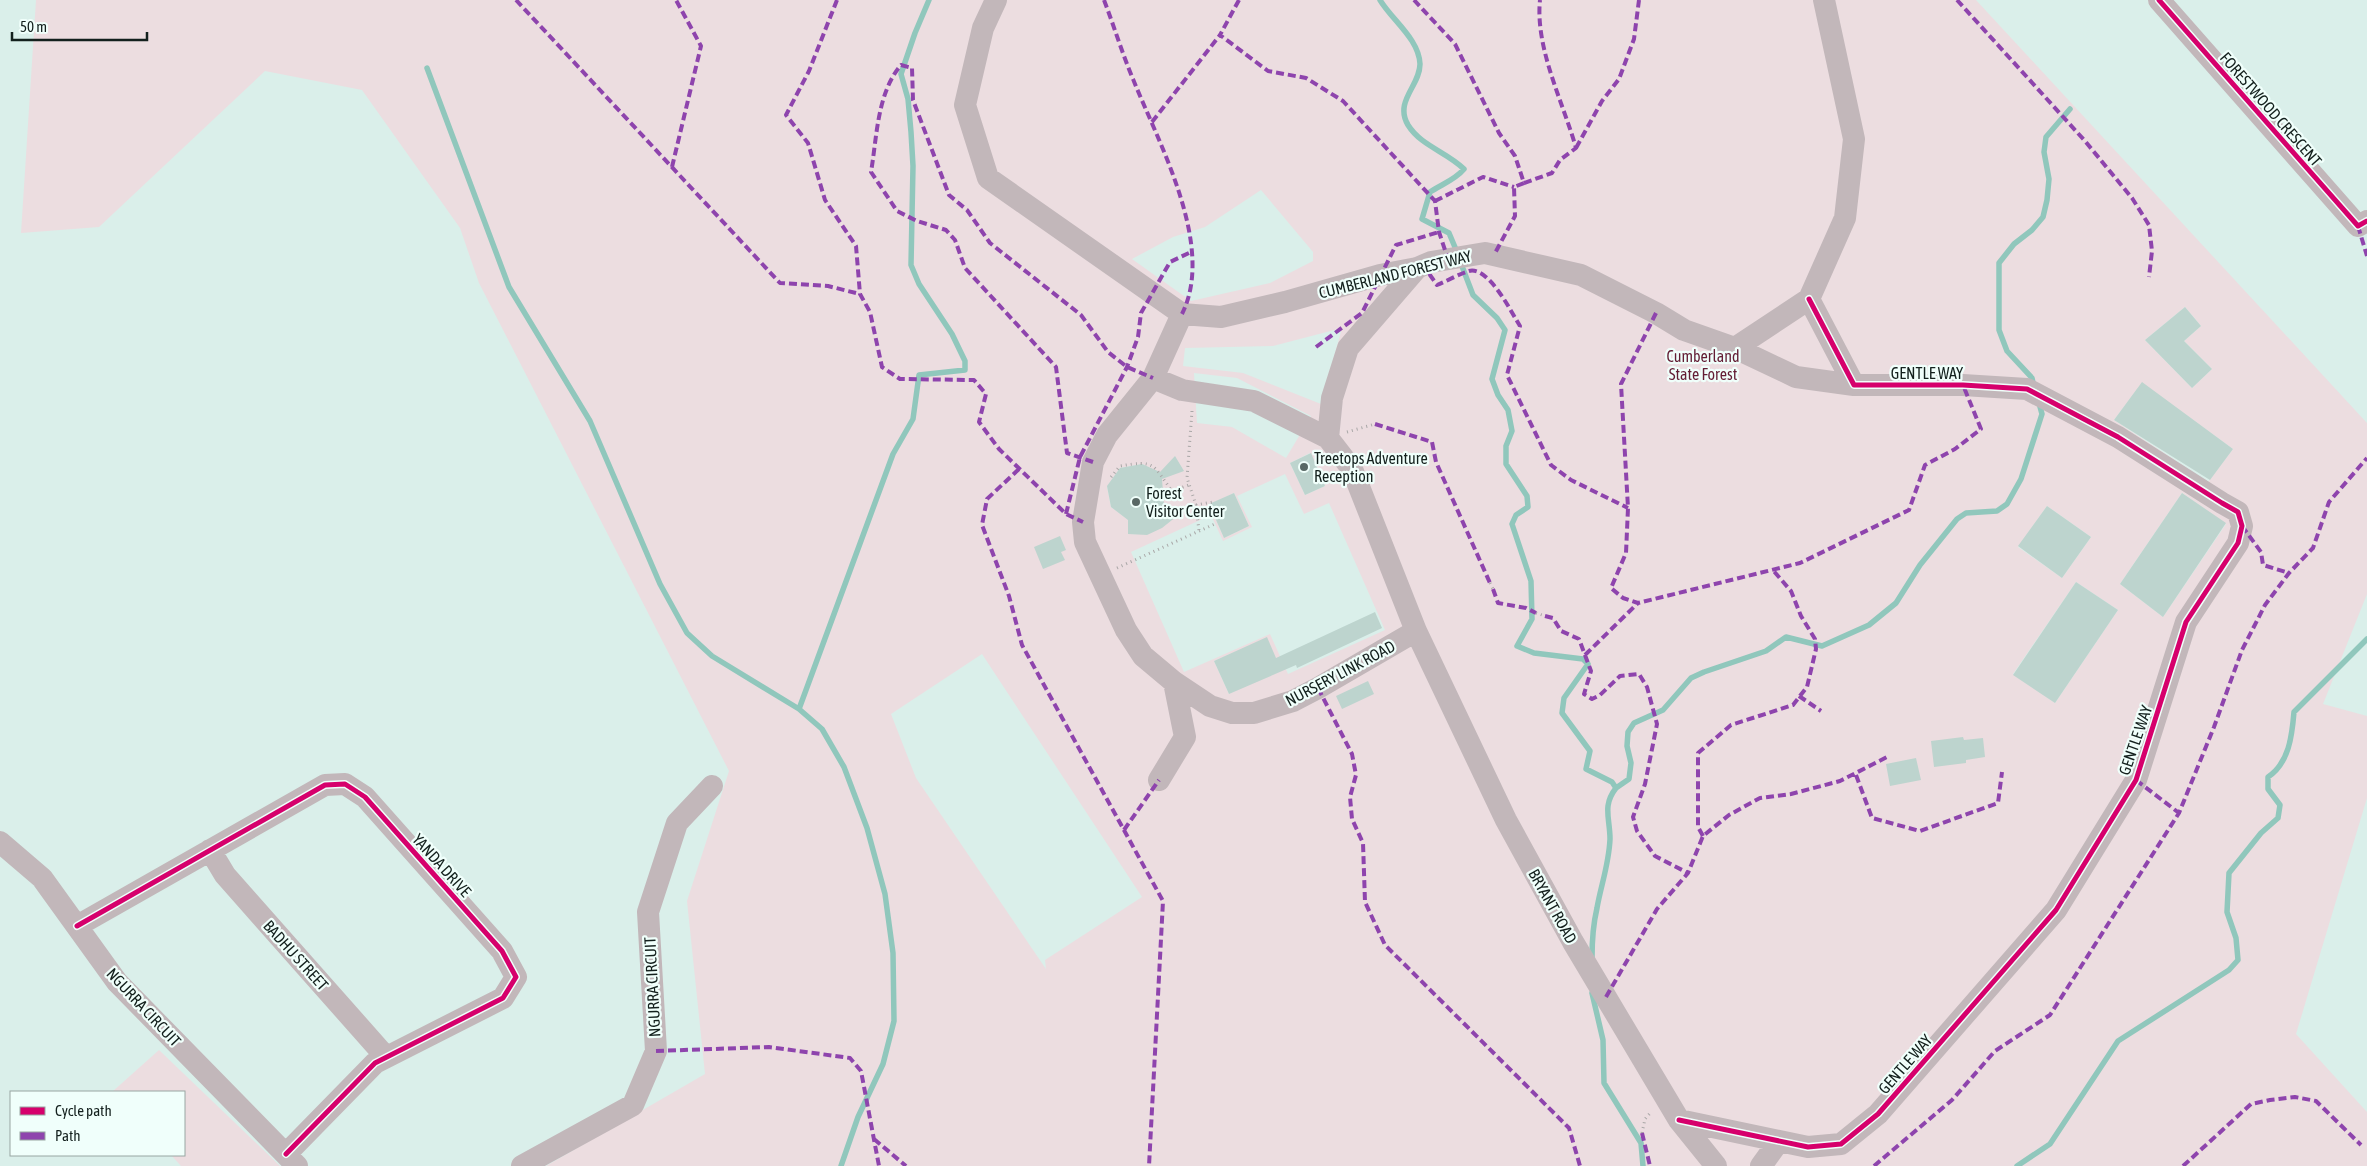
<svg xmlns="http://www.w3.org/2000/svg" width="2367" height="1166" font-family="'Asap Condensed',sans-serif">
	<rect width="100%" height="100%" fill="#daefea"/>
	<path fill="#ecdde0" fill-rule="evenodd" d="M36,0H1976L2367,423V594L2323,704L2367,716V798L2296,1034L2367,1112V1166H546L705,1074L687,901L729,771L479,283L460,228L362,90L265,71L99,227L21,233ZM1261,190L1313,252V261L1270,283L1191,301L1132,259L1173,237L1205,227ZM2185,307L2201,326L2184,341L2212,369L2192,388L2145,340ZM1342,328L1321,404L1243,373L1183,366L1185,348L1273,346ZM1194,373L1237,378L1311,416L1286,458L1232,427L1197,423ZM2142,383L2233,449L2208,482L2114,420ZM1310,453L1325,486L1305,495L1290,463ZM1142,464C1166,475 1162,481 1162,505L1176,516C1159,531 1151,535 1128,534L1129,520L1111,507L1107,487L1120,468ZM1285,474L1304,514L1329,503L1385,630L1288,674L1270,634L1184,672L1131,552L1211,515L1223,541L1252,527L1237,496ZM1234,493L1249,526L1224,538L1209,505ZM2182,493L2226,524L2163,617L2120,584ZM2047,506L2091,537L2062,578L2018,547ZM2076,582L2118,610L2055,703L2013,674ZM1267,638L1229,694L1214,661ZM982,654L1142,897L1045,960L1046,969L916,778L891,714Z
		M159,1050L280,1166H181L171,1155H184V1092H112Z"/>
	<g fill="none" stroke-linecap="round" stroke-linejoin="round">
		<path stroke="#90c7bc" stroke-width="5.5" d="M1380,0C1392,20 1419,39 1420,64C1420,86 1394,101 1408,125C1421,146 1447,152 1464,169C1455,180 1442,184 1430,192L1422,219L1449,233L1457,252
			M427,68L509,287L590,421L660,584L687,633L712,656L799,709L822,729L844,767L867,828L885,894L893,953L894,1021L883,1064L858,1117L841,1166
			M1460,261L1473,295L1497,318L1505,330L1492,379L1498,395L1508,410L1512,431L1506,446V464L1527,496L1528,507L1516,515L1512,524L1531,581L1532,619L1517,646L1534,653L1583,659L1588,664L1564,698L1562,713L1590,751L1586,769L1612,782L1616,788C1602,806 1610,818 1610,839C1609,864 1601,885 1597,908C1593,925 1592,941 1592,958
			M2034,387L2032,378L2007,351L1999,330V263L2014,244L2032,230L2043,217L2047,200L2049,179L2044,152L2046,137L2070,109
			M799,709L893,454L913,419L919,375L965,370V361L952,334L919,284L911,265L913,166L911,132L908,99L901,74L915,33L929,0
			M1616,788L1629,779L1631,763L1627,746L1628,732L1634,723L1663,710L1691,678L1704,672L1766,651L1786,637L1822,646L1869,625L1896,603L1920,565L1957,519L1966,513L1997,511L2007,504L2021,479L2042,414L2039,403
			M1592,993L1603,1040L1604,1083L1641,1143L1643,1166
			M2017,1166L2050,1144L2118,1041L2229,970L2238,960L2236,938L2227,912L2229,873L2261,833L2278,818L2280,805L2268,789V777C2289,763 2292,736 2294,712L2367,639"/>
	</g>
	<path fill="#bdd4ce" d="M2185,307L2201,326L2184,341L2212,369L2192,388L2145,340Z
		M2142,382L2233,449L2210,480L2114,420Z
		M1311,453L1325,486L1305,495L1290,463Z
		M1175,456L1184,471L1162,479L1164,506L1177,516L1162,528L1147,535L1128,534V520L1111,507L1107,486L1120,468L1142,464L1160,472Z
		M1234,493L1249,526L1224,538L1209,504Z
		M2182,493L2226,523L2163,617L2120,584Z
		M2047,506L2091,537L2062,578L2018,546Z
		M1060,536L1066,550L1061,552L1065,560L1043,569L1034,547Z
		M2076,582L2118,610L2055,703L2013,675Z
		M1375,612L1382,628L1297,668L1296,665L1229,694L1214,661L1267,637L1276,658Z
		M1368,681L1374,694L1342,709L1336,696Z
		M1963,737L1964,740L1983,738L1985,757L1966,760V763L1934,767L1931,741Z
		M1916,758L1921,780L1890,786L1886,764Z"/>
	<g fill="none" stroke-linecap="round" stroke-linejoin="round">
		<path stroke="#a9a7a7" stroke-width="3" stroke-dasharray="1 4" stroke-linecap="butt" d="M1192,411L1187,478L1196,505L1199,531
			M1347,432L1375,424
			M1111,477L1120,466C1156,460 1152,464 1172,491L1189,485
			M1196,505L1213,502
			M1117,568L1217,523
			M1490,583L1493,589
			M1536,613L1545,616
			M1642,1133L1645,1119L1651,1112"/>
		<path stroke="#c2b7ba" stroke-width="22" d="M996,0L983,28L965,105L988,178L1182,314L1221,317L1285,302L1380,275L1417,268L1431,262L1485,253L1581,275L1656,313L1684,330L1735,348L1809,299L1845,218L1854,139L1824,0
			M2159,0L2358,226L2367,221
			M1417,268L1348,348L1332,398L1328,438L1352,469L1416,631L1506,820L1573,942L1679,1120L1716,1166
			M1809,299L1854,385
			M1182,314L1153,378L1107,435L1093,462L1083,522L1085,542L1126,630L1143,656L1174,682L1210,706L1232,713H1254L1293,701L1318,688L1416,631
			M1153,378L1182,390L1254,401L1328,438
			M1159,780L1185,737L1174,682
			M0,842L42,878L117,982L297,1166
			M210,850L225,875L386,1057
			M77,926L325,785L345,784L365,797L502,951L516,977L503,998L375,1063L286,1154
			M1679,1120L1808,1147L1841,1144L1878,1114L2056,910L2136,780L2186,622L2238,543L2242,526L2238,512L2222,503L2118,437L2027,389L1963,385H1854L1796,377L1735,348
			M522,1166L633,1105L656,1051L648,912L677,823L712,786
			M1761,1166L1779,1141"/>
		<path stroke="#8e44ad" stroke-width="4" stroke-dasharray="8 4" stroke-linecap="butt" d="M516,0L780,283L828,286L860,294
			M837,0L809,71L786,115L808,143L825,200L856,246L860,294L870,312L882,367L900,379L974,380L986,394L979,422L999,449L1066,514L1083,522
			M1104,0C1114,26 1122,53 1133,79C1159,144 1216,246 1182,314
			M1239,0L1220,35L1268,71L1306,78L1343,101L1435,201L1439,232L1448,259
			M1414,0L1455,44L1499,133L1515,156L1524,183L1514,187L1515,216L1494,255
			M1957,0L2085,141L2132,198L2149,225L2152,251L2149,277
			M1152,122L1220,35
			M1576,148L1602,101L1619,79L1634,39L1639,0
			M672,167L701,46L676,0
			M1524,183L1552,173L1560,160L1576,148C1563,102 1535,48 1540,0
			M1435,201L1483,177L1514,187
			M2358,226L2367,256
			M1431,262L1430,275L1437,285C1447,281 1459,274 1469,271C1489,266 1511,312 1520,326L1507,375L1551,465L1571,480L1628,508
			M1656,313L1621,384L1628,508L1626,553L1611,588L1623,598L1638,603L1800,563L1909,510L1925,465L1955,449L1981,429L1963,385
			M1316,347L1362,313L1396,245L1439,232
			M1375,424L1432,442L1436,462L1490,583
			M1093,462L1067,453L1056,367L965,268L955,240L946,230L917,221L897,211L871,172C877,137 877,93 901,65L912,68L913,100L949,195L967,210L990,243L1081,315L1108,352L1127,367L1153,378
			M1019,469L987,499L982,525L1009,596L1022,645L1163,901L1149,1166
			M1066,514L1080,457L1127,367L1138,337L1141,313L1170,262L1193,251
			M2242,526L2261,552L2263,565L2289,573
			M1493,589L1498,603L1526,608L1536,613
			M1545,616L1553,618L1561,631L1579,639L1591,671L1584,694L1592,699L1600,695L1620,676L1639,674L1647,687L1657,724L1645,784L1633,817L1637,831L1655,856L1688,873
			M1585,655L1638,603
			M1318,688L1352,754L1356,775L1350,797L1352,819L1363,843L1365,902L1385,945L1569,1128L1580,1166
			M1799,696L1821,711
			M1856,775L1872,818L1920,831L1998,803L2002,772
			M2136,780L2179,813
			M1124,830L1159,780
			M1703,836L1698,827V753L1731,725L1793,705L1807,687L1816,649L1815,639L1801,616L1791,591L1772,569
			M1606,997L1657,909L1688,873L1703,836L1729,815L1760,798L1791,794L1840,781L1887,757
			M656,1051L769,1047L850,1058L861,1071L879,1166
			M1642,1133L1650,1166
			M874,1139L906,1166
			M1874,1166L1952,1100L1995,1051L2050,1015L2179,813L2214,727L2242,650L2265,605L2289,573L2313,548L2329,502L2367,458
			M2183,1166L2251,1104L2270,1100L2295,1097L2316,1101L2361,1145"/>
		<g stroke="#f0fffb" stroke-width="8">
			<path id="cycleway" d="M2159,0L2358,226L2367,221
				M77,926L325,785L345,784L365,797L502,951L516,977L503,998L375,1063L286,1154
				M1679,1120L1808,1147L1841,1144L1878,1114L2056,910L2136,780L2186,622L2238,543L2242,526L2238,512L2222,503L2118,437L2027,389L1963,385H1854L1809,299"/>
		</g>
		<use href="#cycleway" stroke="#d6006c" stroke-width="5"/>
	</g>
	<g fill="#596865" stroke="#f0fffb" stroke-width="2">
		<circle cx="1304" cy="467" r="5"/>
		<circle cx="1136" cy="502" r="5"/>
	</g>
	<g text-anchor="middle" stroke-width="4.5" stroke-linejoin="round" paint-order="stroke">
		<g font-size="16" fill="#13201d" stroke="#f0fffb">
			<text transform="translate(2271 109) rotate(49)" y="6">FORESTWOOD CRESCENT</text>
			<text transform="translate(1395 274) rotate(-14)" y="6">CUMBERLAND FOREST WAY</text>
			<text x="1927" y="379">GENTLE WAY</text>
			<text transform="translate(1340 673) rotate(-28)" y="6">NURSERY LINK ROAD</text>
			<text transform="translate(2135 740) rotate(-71)" y="6">GENTLE WAY</text>
			<text transform="translate(442 865) rotate(48)" y="6">YANDA DRIVE</text>
			<text transform="translate(1553 906) rotate(61)" y="6">BRYANT ROAD</text>
			<text transform="translate(296 955) rotate(48)" y="6">BADHU STREET</text>
			<text transform="translate(652 987) rotate(-93)" y="6">NGURRA CIRCUIT</text>
			<text transform="translate(144 1007) rotate(47)" y="6">NGURRA CIRCUIT</text>
			<text transform="translate(1905 1064) rotate(-49)" y="6">GENTLE WAY</text>
		</g>
		<g font-size="16" fill="#631d34" stroke="#f0fffb">
			<text x="1703" y="362">Cumberland<tspan x="1703" dy="18">State Forest</tspan></text>
		</g>
		<g font-size="16" fill="#13201d" stroke="#f0fffb" text-anchor="start">
			<text x="1314" y="464">Treetops Adventure<tspan x="1314" dy="18">Reception</tspan></text>
			<text x="1146" y="499">Forest<tspan x="1146" dy="18">Visitor Center</tspan></text>
		</g>
	</g>
	<rect x="10" y="1091" width="175" height="65" fill="#f0fffb" stroke="#98a6a2"/>
	<rect x="20" y="1107" width="25" height="8" fill="#d6006c" stroke="#98a6a2"/>
	<text x="55" y="1116" font-size="15" fill="#13201d">Cycle path</text>
	<rect x="20" y="1132" width="25" height="8" fill="#8e44ad" stroke="#98a6a2"/>
	<text x="55" y="1141" font-size="15" fill="#13201d">Path</text>
	<path d="M12 32v8h135v-8" fill="none" stroke="#13201d" stroke-width="2.5"/>
	<text x="20" y="32" font-size="15" fill="#13201d" stroke="#f0fffb" stroke-width="4" paint-order="stroke">50 m</text>
</svg>
